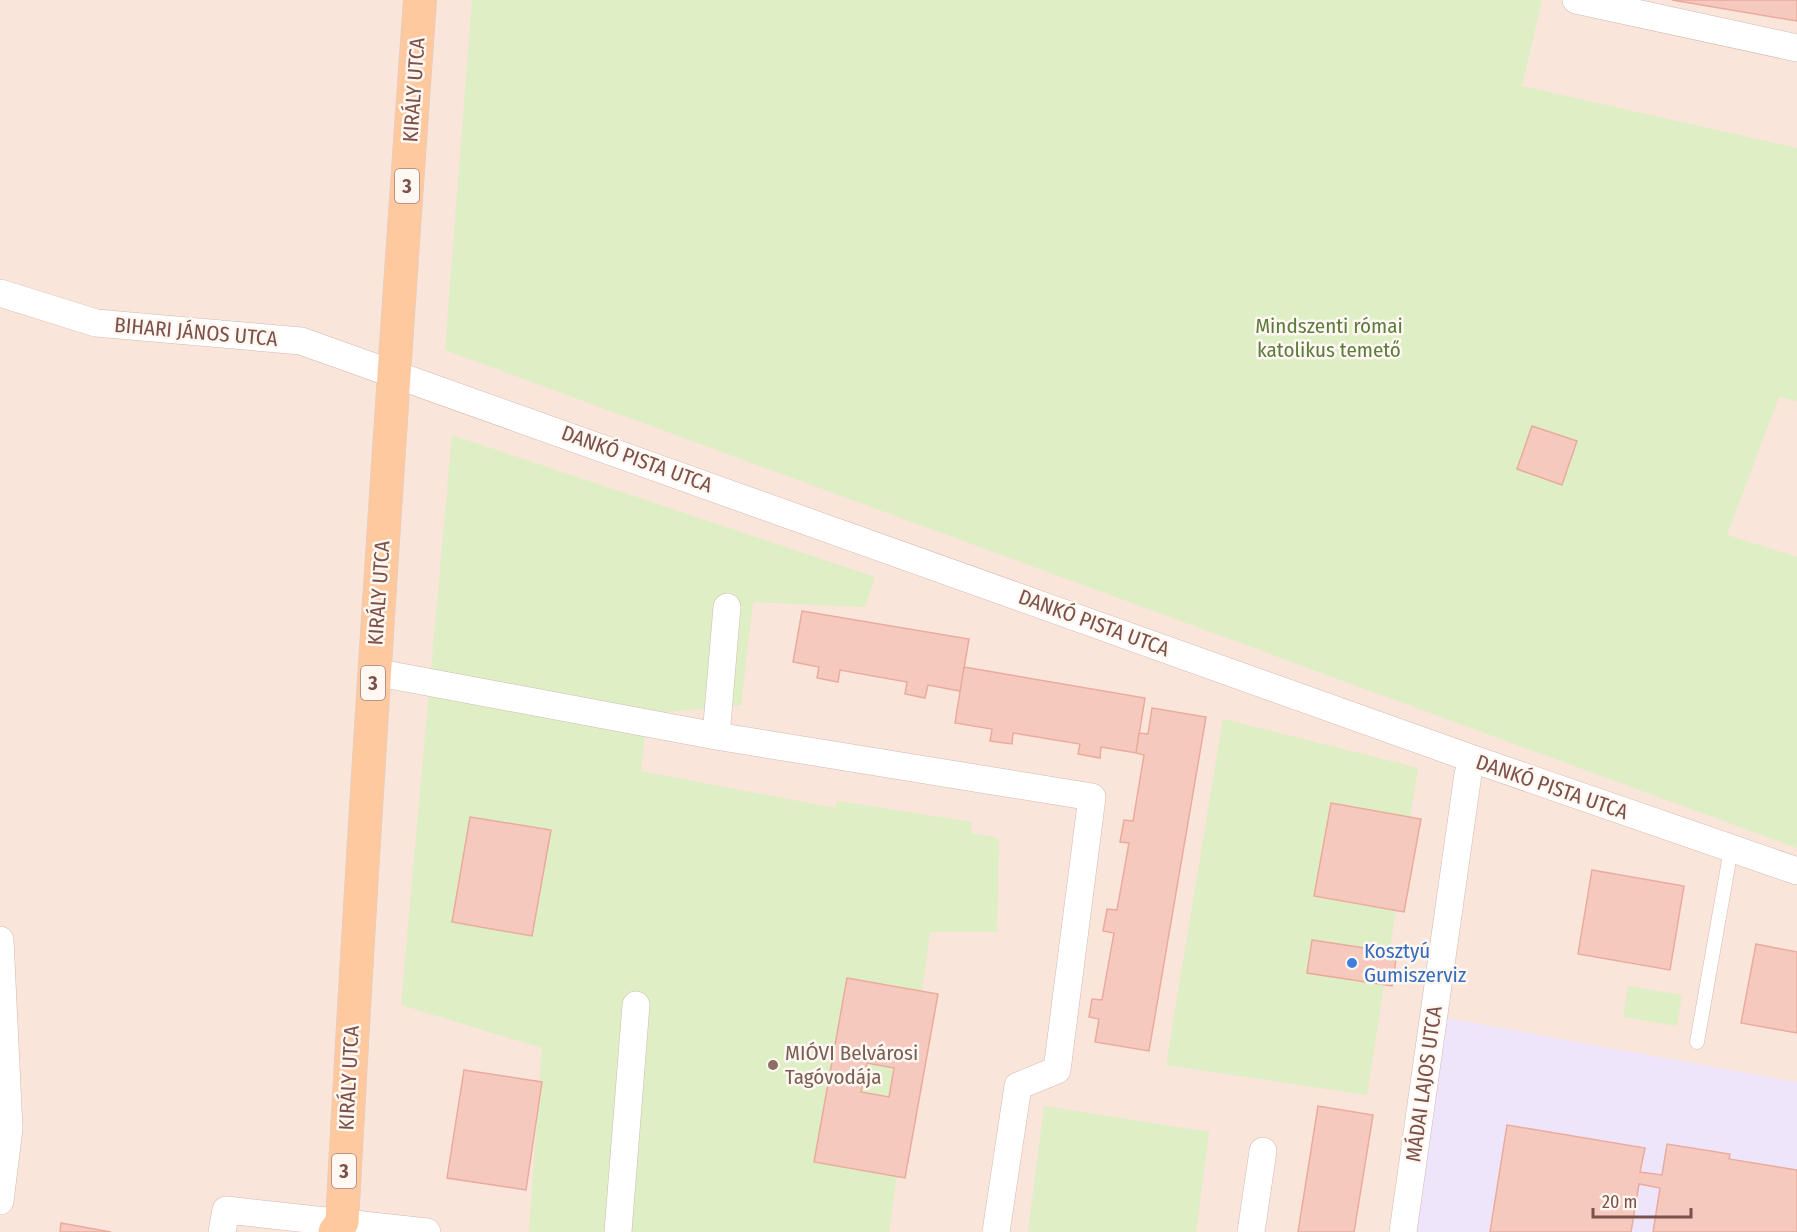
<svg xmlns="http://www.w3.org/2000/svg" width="1797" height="1232" font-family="'Fira Sans Condensed',sans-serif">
	<rect width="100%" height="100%" fill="#fef2e9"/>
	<path fill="#f9e5da" d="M0,0H1797V1232H0Z"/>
	<path fill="#efe5fb" d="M1441,1017L1797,1082V1232H1416Z"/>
	<path fill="#deeec5" d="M472,0H1542L1522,86L1797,148V401L1779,397L1727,535L1797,557V848L445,350Z
		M452,435L875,577L865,607L753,602L741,705L647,714L641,771L835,808L837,801L972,822L971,833L999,838L997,932H930L889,1232H529L542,1048L401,1005Z
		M1223,719L1418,768L1367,1095L1166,1065Z
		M1628,986L1682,995L1677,1026L1623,1017Z
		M1044,1106L1209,1132L1196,1232H1028Z"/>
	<path fill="#f6c9be" stroke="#eaab9d" stroke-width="1.5" fill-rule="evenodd" d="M1672,0H1797V21Z
		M1532,426L1577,441L1562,485L1517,469Z
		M802,611L969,639L960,691L928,685L925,698L905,694L907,682L840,670L838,682L817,678L819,667L793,662Z
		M964,667L1145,698L1136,753L1101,747L1100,758L1078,754L1080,744L1013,733L1012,744L990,741L992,729L955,723Z
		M1152,708L1206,717L1149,1051L1095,1042L1099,1019L1089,1017L1092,999L1102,1000L1114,933L1103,931L1107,909L1117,910L1129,843L1120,842L1124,820L1133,821L1144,755L1136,753L1139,733L1148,734Z
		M1331,803L1421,819L1404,912L1314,896Z
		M470,817L551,830L532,936L452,922Z
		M1592,870L1684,886L1670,970L1578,954Z
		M1312,940L1397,953L1392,986L1307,973Z
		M1756,944L1797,952V1033L1741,1023Z
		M847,978L938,994L905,1178L814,1162ZM867,1063L894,1068L889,1097L861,1092Z
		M464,1070L542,1082L526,1190L447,1178Z
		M1318,1106L1373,1115L1354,1232H1298Z
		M1507,1125L1645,1148L1640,1172L1662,1175L1667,1144L1730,1154L1729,1159L1797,1170V1232H1653L1660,1188L1639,1184L1631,1232H1490Z
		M61,1223L111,1232H60Z"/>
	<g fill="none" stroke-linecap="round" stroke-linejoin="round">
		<g stroke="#d5b8b0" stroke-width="15">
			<path id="lane" d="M1697,1042L1731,849"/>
		</g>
		<g stroke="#d5b8b0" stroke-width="28">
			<path id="street" d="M1576,0L1797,48
				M0,293L96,323L301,341L1473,759L1797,871
				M374,672L716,736L1092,797L1057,1070L1018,1086L996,1232
				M716,736L727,607
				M0,940L9,1128L0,1201
				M222,1232L226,1210L427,1232
				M618,1232L636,1005
				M1251,1232L1263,1151
				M1403,1232L1468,774L1473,759"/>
		</g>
		<g stroke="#dacecc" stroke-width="34">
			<path id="primary" d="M335,1232L342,1222C364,815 391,407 420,0"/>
		</g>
		<use href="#lane" stroke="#fff" stroke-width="14"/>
		<use href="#street" stroke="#fff" stroke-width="27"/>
		<use href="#primary" stroke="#ffc99f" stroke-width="33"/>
	</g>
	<circle fill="#3f7fe0" stroke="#fff7f1" stroke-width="2" cx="1352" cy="963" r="6"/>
	<circle fill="#8d6e63" stroke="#fff7f1" stroke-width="2" cx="773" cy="1065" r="6"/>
	<g text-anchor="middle" stroke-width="5" stroke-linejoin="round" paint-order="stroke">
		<g fill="#fff7f1" stroke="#a3837b" stroke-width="1.5">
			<rect x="395" y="169" width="24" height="34" rx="4.5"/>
			<rect x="361" y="666" width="24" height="34" rx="4.5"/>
			<rect x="332" y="1154" width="24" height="34" rx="4.5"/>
		</g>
		<g font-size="20" font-weight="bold" fill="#7c5149">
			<text x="407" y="193">3</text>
			<text x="373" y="690">3</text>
			<text x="344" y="1178">3</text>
		</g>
		<g font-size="21" fill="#7c5149" stroke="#fff7f1">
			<text transform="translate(414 90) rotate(-86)" y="7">KIRÁLY UTCA</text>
			<text transform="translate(196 332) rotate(5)" y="7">BIHARI JÁNOS UTCA</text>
			<text transform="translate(637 459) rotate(20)" y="7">DANKÓ PISTA UTCA</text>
			<text transform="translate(379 593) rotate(-86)" y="7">KIRÁLY UTCA</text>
			<text transform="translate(1094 623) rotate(20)" y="7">DANKÓ PISTA UTCA</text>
			<text transform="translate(1552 787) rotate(19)" y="7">DANKÓ PISTA UTCA</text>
			<text transform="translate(349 1078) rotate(-87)" y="7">KIRÁLY UTCA</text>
			<text transform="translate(1424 1084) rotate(-82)" y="7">MÁDAI LAJOS UTCA</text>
		</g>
		<g font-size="21" fill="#5c7c3d" stroke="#fff7f1">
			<text x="1329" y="333">Mindszenti római<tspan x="1329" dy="24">katolikus temető</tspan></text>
		</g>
		<g font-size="21" fill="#366cbe" stroke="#fff7f1" text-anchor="start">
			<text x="1364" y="958">Kosztyú<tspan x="1364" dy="24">Gumiszerviz</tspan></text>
		</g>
		<g font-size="21" fill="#785e54" stroke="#fff7f1" text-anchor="start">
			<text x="785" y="1060">MIÓVI Belvárosi<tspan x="785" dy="24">Tagóvodája</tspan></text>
		</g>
	</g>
	<path d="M1593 1208v9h98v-9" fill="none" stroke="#7c5149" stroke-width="3"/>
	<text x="1602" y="1208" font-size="18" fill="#7c5149" stroke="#fff7f1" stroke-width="4.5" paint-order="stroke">20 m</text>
</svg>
